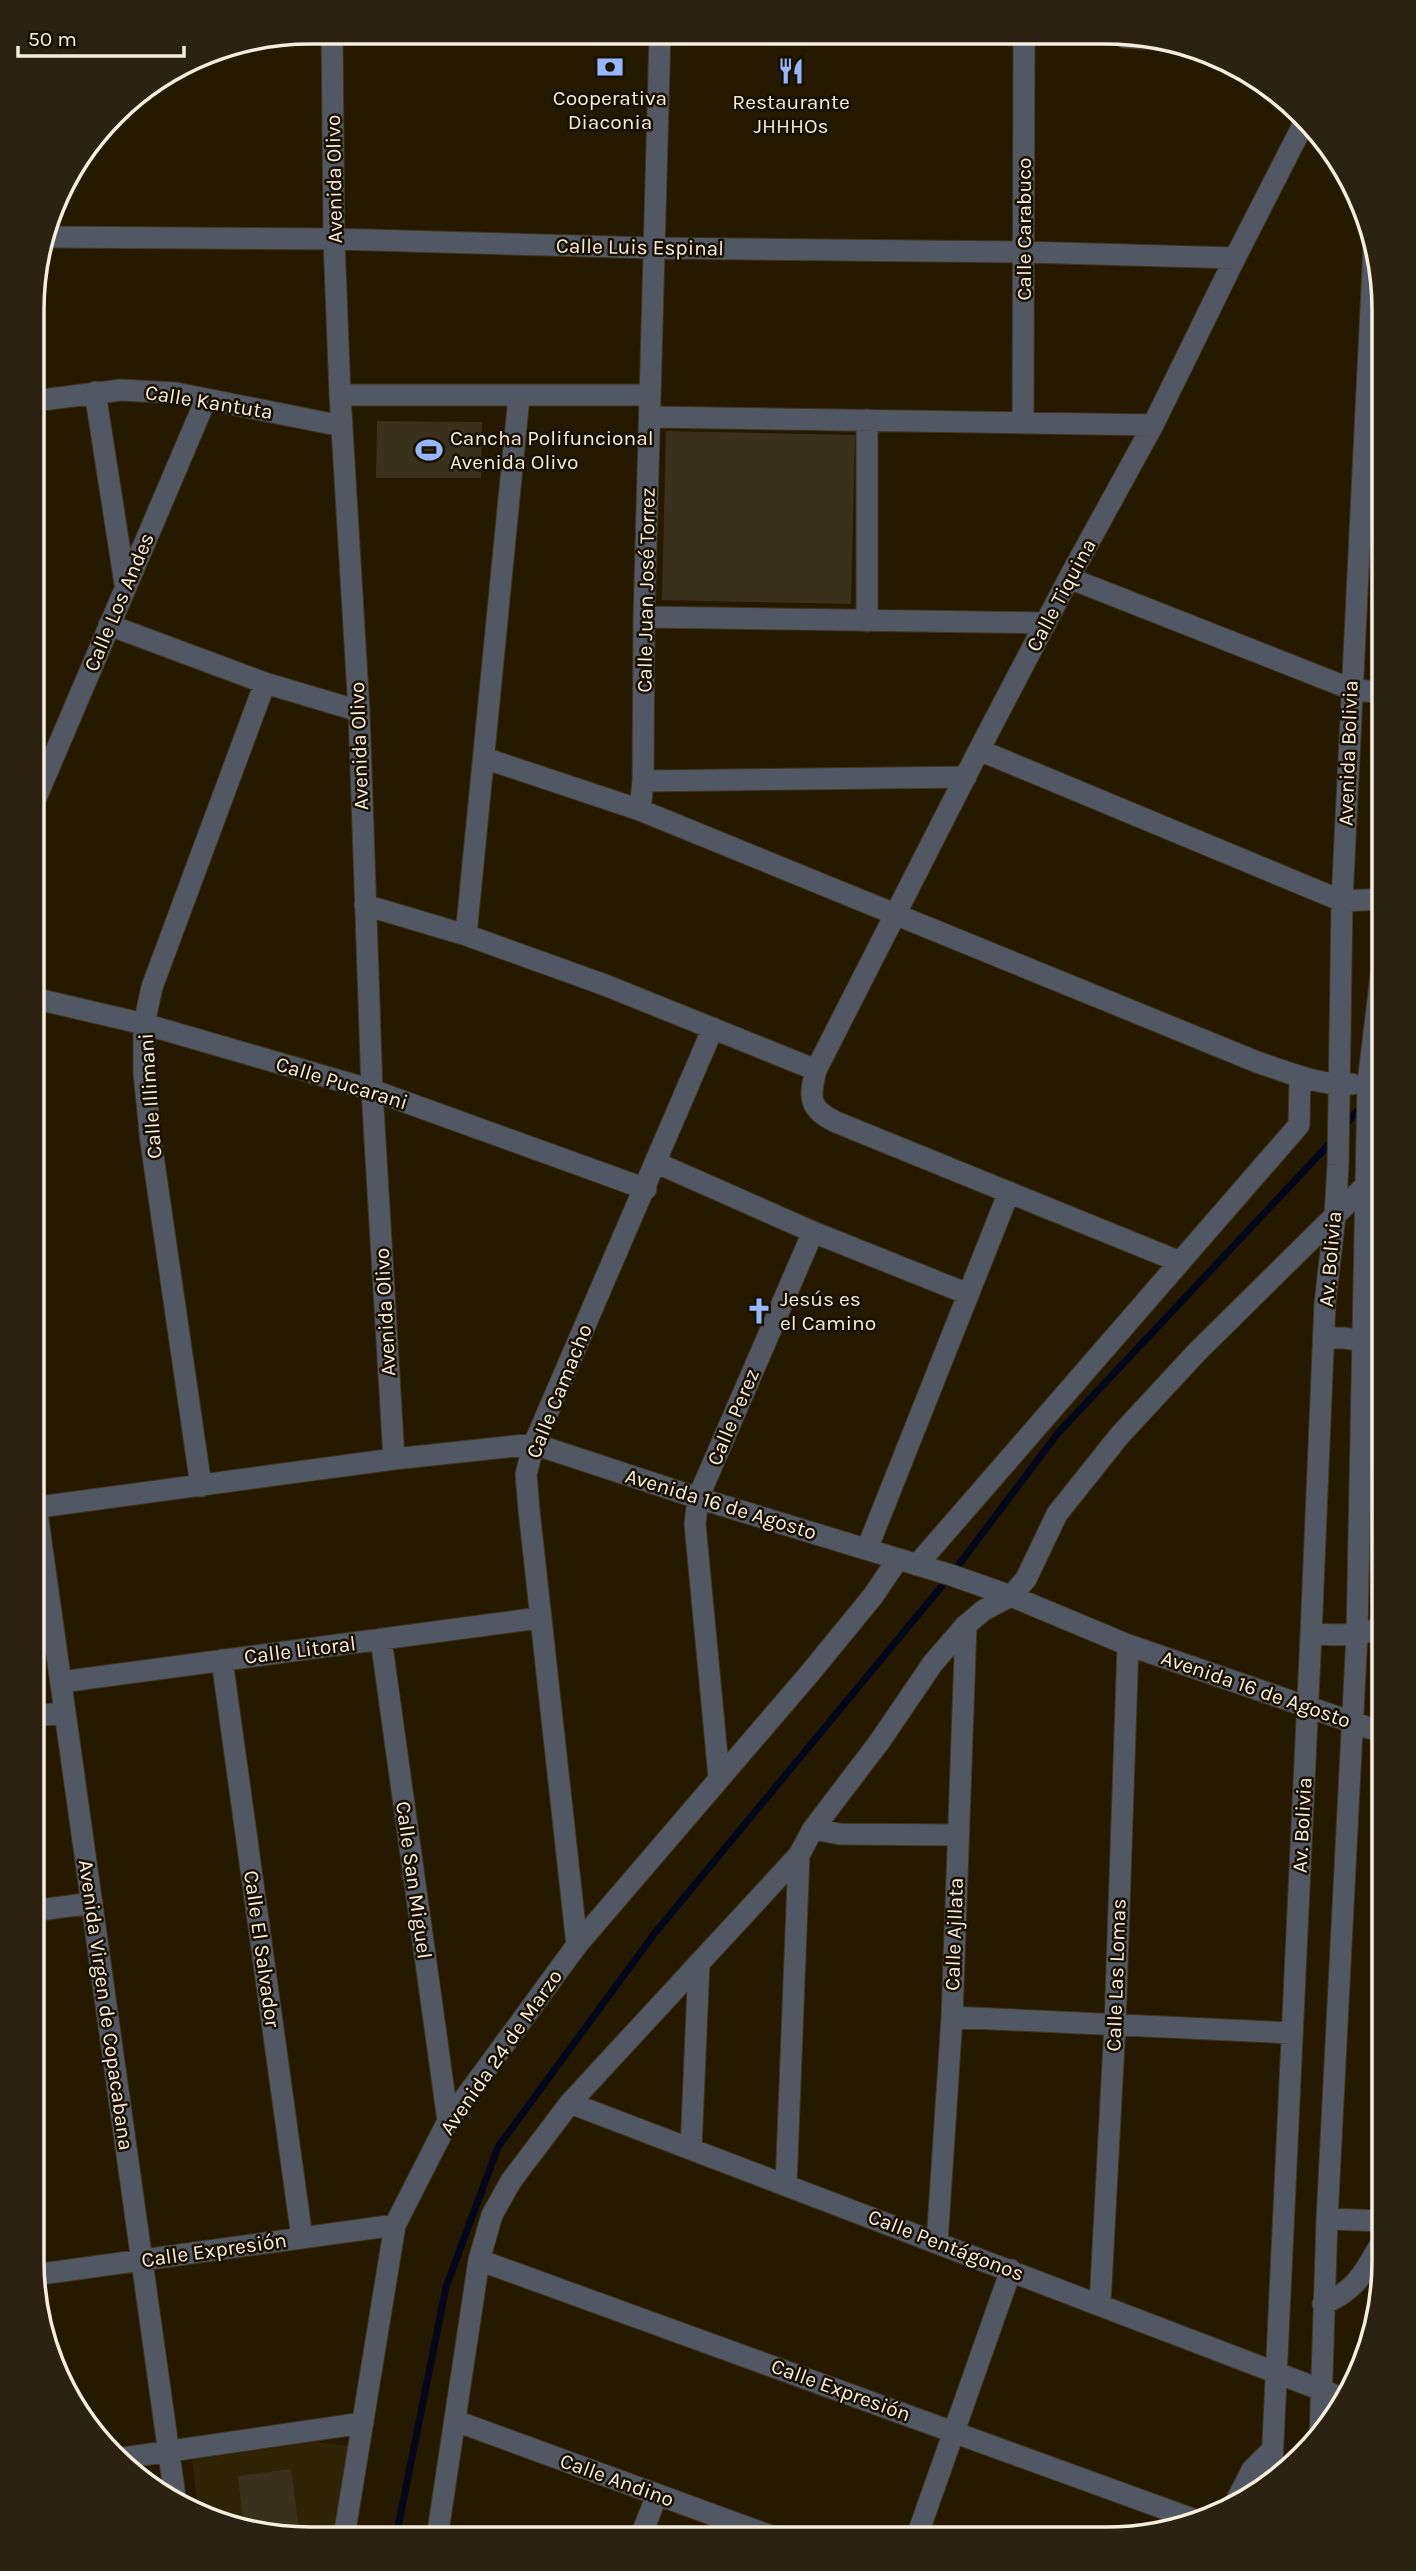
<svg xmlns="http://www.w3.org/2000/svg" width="1416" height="2571" font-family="Karla,sans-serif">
	<rect width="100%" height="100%" fill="#251900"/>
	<path fill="#302407" d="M316,2442L349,2446L335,2537H273L199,2515L192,2460Z"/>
	<path fill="#3a311d" d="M377,421L482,422L481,478H376Z
		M666,431L855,435L851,604L662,600Z
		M291,2469L300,2537H273L244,2528L238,2476Z"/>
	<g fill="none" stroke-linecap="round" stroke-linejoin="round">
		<path stroke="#02071c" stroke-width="7" d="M1372,1093L1384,1080
			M1343,1128L1362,1105
			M396,2537L446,2287L498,2147L654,1934L951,1575L1058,1433L1333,1140"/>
		<g stroke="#3e331b" stroke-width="23">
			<path id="minor" d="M332,32L334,239L340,395L359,711L372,1090L394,1459
				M1124,37L1170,40
				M45,237L334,239L653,248L1024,252L1235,258
				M95,392L125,584
				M340,395H650
				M34,401L121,390L176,393L342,426
				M651,417L1153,425
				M867,420V621
				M1023,422L1024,36
				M1069,578L1351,689L1384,693
				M644,617L1046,623
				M109,625L265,683L359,711
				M979,750L1342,901L1384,899
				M484,758L640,810L1257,1062C1287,1072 1319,1086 1352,1084
				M643,781L966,777
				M33,805L206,399
				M640,810L643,781L644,617L660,34
				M365,905L466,935L605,985L816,1070
				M466,935L519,397
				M33,998L144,1024L372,1090L646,1189
				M657,1163L813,1232L968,1294
				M1180,1262L836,1122C808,1108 809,1098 816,1070L979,750L1069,578L1153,425L1235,258L1306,119
				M1324,1338H1345L1384,1345
				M32,1477L176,2504
				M201,1486L151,1142L144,1073V1024L152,987L265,683
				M32,1508L394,1459L534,1444L698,1498L951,1575L1011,1596L1128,1645L1384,1733
				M867,1549L1009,1192
				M917,1565L1299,1125L1300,1077
				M1311,1634C1335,1634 1365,1639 1384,1624
				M381,1639L448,2121
				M222,1660L302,2238
				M61,1682L539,1618
				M32,1717L65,1712
				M719,1777L695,1524L698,1498L813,1232
				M813,1829L840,1834L958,1835
				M32,1911L92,1903
				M577,1945L529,1510L526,1474L534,1444L713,1028
				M952,2017L1291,2033
				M570,2103L1345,2399
				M691,2149L699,1963
				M786,2185L799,1855
				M1327,2219L1384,2221
				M937,2243L952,2017L966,1625
				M479,2260L1201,2522
				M34,2275L395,2225
				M1100,2304L1115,2025L1128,1645
				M1323,2304C1359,2289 1365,2270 1384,2238
				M456,2421L779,2539
				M1320,2438L1327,2219L1357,1634L1368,1083L1384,950
				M116,2459L363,2423
				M1271,2485L1311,1634L1325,1303L1335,1216L1338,1165L1342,901L1374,246
				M1234,2505L1252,2470L1272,2450
				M344,2537L395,2225L448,2121L577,1945L810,1673L873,1596L898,1559
				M437,2538L479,2260L492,2215L511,2181L570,2103L799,1855L813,1829L880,1741L933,1663L966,1625L984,1610L1011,1596L1026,1579L1057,1514L1120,1435L1197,1352L1366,1185L1384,1160
				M640,2538L657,2495
				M916,2539L1011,2270"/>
		</g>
		<use href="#minor" stroke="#515864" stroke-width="21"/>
	</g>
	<defs>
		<g id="bank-bare" transform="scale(2.1)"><path d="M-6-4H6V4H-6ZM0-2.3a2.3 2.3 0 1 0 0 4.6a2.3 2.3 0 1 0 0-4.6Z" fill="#94b7fd" stroke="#191000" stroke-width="2.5" paint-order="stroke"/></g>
		<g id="restaurant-bare" transform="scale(2.1)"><path d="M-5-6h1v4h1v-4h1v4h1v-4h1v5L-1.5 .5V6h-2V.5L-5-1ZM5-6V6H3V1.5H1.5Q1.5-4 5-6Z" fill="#94b7fd" stroke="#191000" stroke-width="2.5" paint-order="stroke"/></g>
		<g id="stadium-bare" transform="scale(2.1)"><path d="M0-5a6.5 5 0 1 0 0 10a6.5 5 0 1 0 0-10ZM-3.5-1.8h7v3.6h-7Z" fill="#94b7fd" stroke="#191000" stroke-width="2.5" paint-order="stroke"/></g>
		<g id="church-bare" transform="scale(2.1)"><path d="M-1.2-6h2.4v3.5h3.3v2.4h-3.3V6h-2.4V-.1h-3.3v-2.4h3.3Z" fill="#94b7fd" stroke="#191000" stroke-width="2.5" paint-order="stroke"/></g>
	</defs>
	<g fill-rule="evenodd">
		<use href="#bank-bare" x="610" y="67"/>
		<use href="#restaurant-bare" x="791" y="71"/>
		<use href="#stadium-bare" x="429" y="450"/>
		<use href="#church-bare" x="759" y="1311"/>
	</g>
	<g text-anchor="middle" stroke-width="5" stroke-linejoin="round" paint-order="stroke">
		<g font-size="21" fill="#f6eedd" stroke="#191000">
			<text x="610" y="105">Cooperativa<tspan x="610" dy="24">Diaconia</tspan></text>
			<text x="791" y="109">Restaurante<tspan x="791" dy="24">JHHHOs</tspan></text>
			<text x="450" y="445" text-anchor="start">Cancha Polifuncional<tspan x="450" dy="24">Avenida Olivo</tspan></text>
			<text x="780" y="1306" text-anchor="start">Jesús es<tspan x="780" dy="24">el Camino</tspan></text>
		</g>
		<g font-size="21" fill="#f6eedd" stroke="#191000">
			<text transform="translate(334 179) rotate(-91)" y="7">Avenida Olivo</text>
			<text transform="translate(1024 229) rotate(-90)" y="7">Calle Carabuco</text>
			<text transform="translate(640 247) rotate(1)" y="7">Calle Luis Espinal</text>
			<text transform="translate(209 402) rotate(9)" y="7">Calle Kantuta</text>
			<text transform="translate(646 590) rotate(-89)" y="7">Calle Juan José Torrez</text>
			<text transform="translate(1061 595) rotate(-62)" y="7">Calle Tiquina</text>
			<text transform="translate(119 602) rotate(-67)" y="7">Calle Los Andes</text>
			<text transform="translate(359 746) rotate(-92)" y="7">Avenida Olivo</text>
			<text transform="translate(1348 753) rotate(-88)" y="7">Avenida Bolivia</text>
			<text transform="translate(342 1083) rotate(17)" y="7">Calle Pucarani</text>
			<text transform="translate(150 1096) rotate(-94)" y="7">Calle Illimani</text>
			<text transform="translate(1330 1259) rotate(-85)" y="7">Av. Bolivia</text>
			<text transform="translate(385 1312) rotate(-93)" y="7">Avenida Olivo</text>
			<text transform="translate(559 1391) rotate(-68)" y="7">Calle Camacho</text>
			<text transform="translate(733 1417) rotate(-67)" y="7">Calle Perez</text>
			<text transform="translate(721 1504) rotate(17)" y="7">Avenida 16 de Agosto</text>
			<text transform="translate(300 1650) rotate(-7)" y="7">Calle Litoral</text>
			<text transform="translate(1256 1689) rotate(19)" y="7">Avenida 16 de Agosto</text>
			<text transform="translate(1302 1825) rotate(-87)" y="7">Av. Bolivia</text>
			<text transform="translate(414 1880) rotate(82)" y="7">Calle San Miguel</text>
			<text transform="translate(954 1934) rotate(-88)" y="7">Calle Ajllata</text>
			<text transform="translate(262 1949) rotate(82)" y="7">Calle El Salvador</text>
			<text transform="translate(1116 1975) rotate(-88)" y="7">Calle Las Lomas</text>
			<text transform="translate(106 2005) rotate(82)" y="7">Avenida Virgen de Copacabana</text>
			<text transform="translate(501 2052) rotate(-55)" y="7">Avenida 24 de Marzo</text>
			<text transform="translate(946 2245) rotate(21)" y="7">Calle Pentágonos</text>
			<text transform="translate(214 2250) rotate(-8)" y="7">Calle Expresión</text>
			<text transform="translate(841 2390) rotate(20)" y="7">Calle Expresión</text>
			<text transform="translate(617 2480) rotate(20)" y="7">Calle Andino</text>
		</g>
	</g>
	<path d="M0 0H1416V2571H0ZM310 44H1106A266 266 0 0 1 1372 310V2261A266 266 0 0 1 1106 2527H310A266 266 0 0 1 44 2261V310A266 266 0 0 1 310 44Z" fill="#2b2212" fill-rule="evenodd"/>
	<path fill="none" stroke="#f6eedd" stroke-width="3.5" d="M310 44H1106A266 266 0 0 1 1372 310V2261A266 266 0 0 1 1106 2527H310A266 266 0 0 1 44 2261V310A266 266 0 0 1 310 44Z"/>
	<path d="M18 46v10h166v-10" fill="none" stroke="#f6eedd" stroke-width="3.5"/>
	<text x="28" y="46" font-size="21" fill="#f6eedd" stroke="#191000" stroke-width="5" paint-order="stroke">50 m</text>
</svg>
